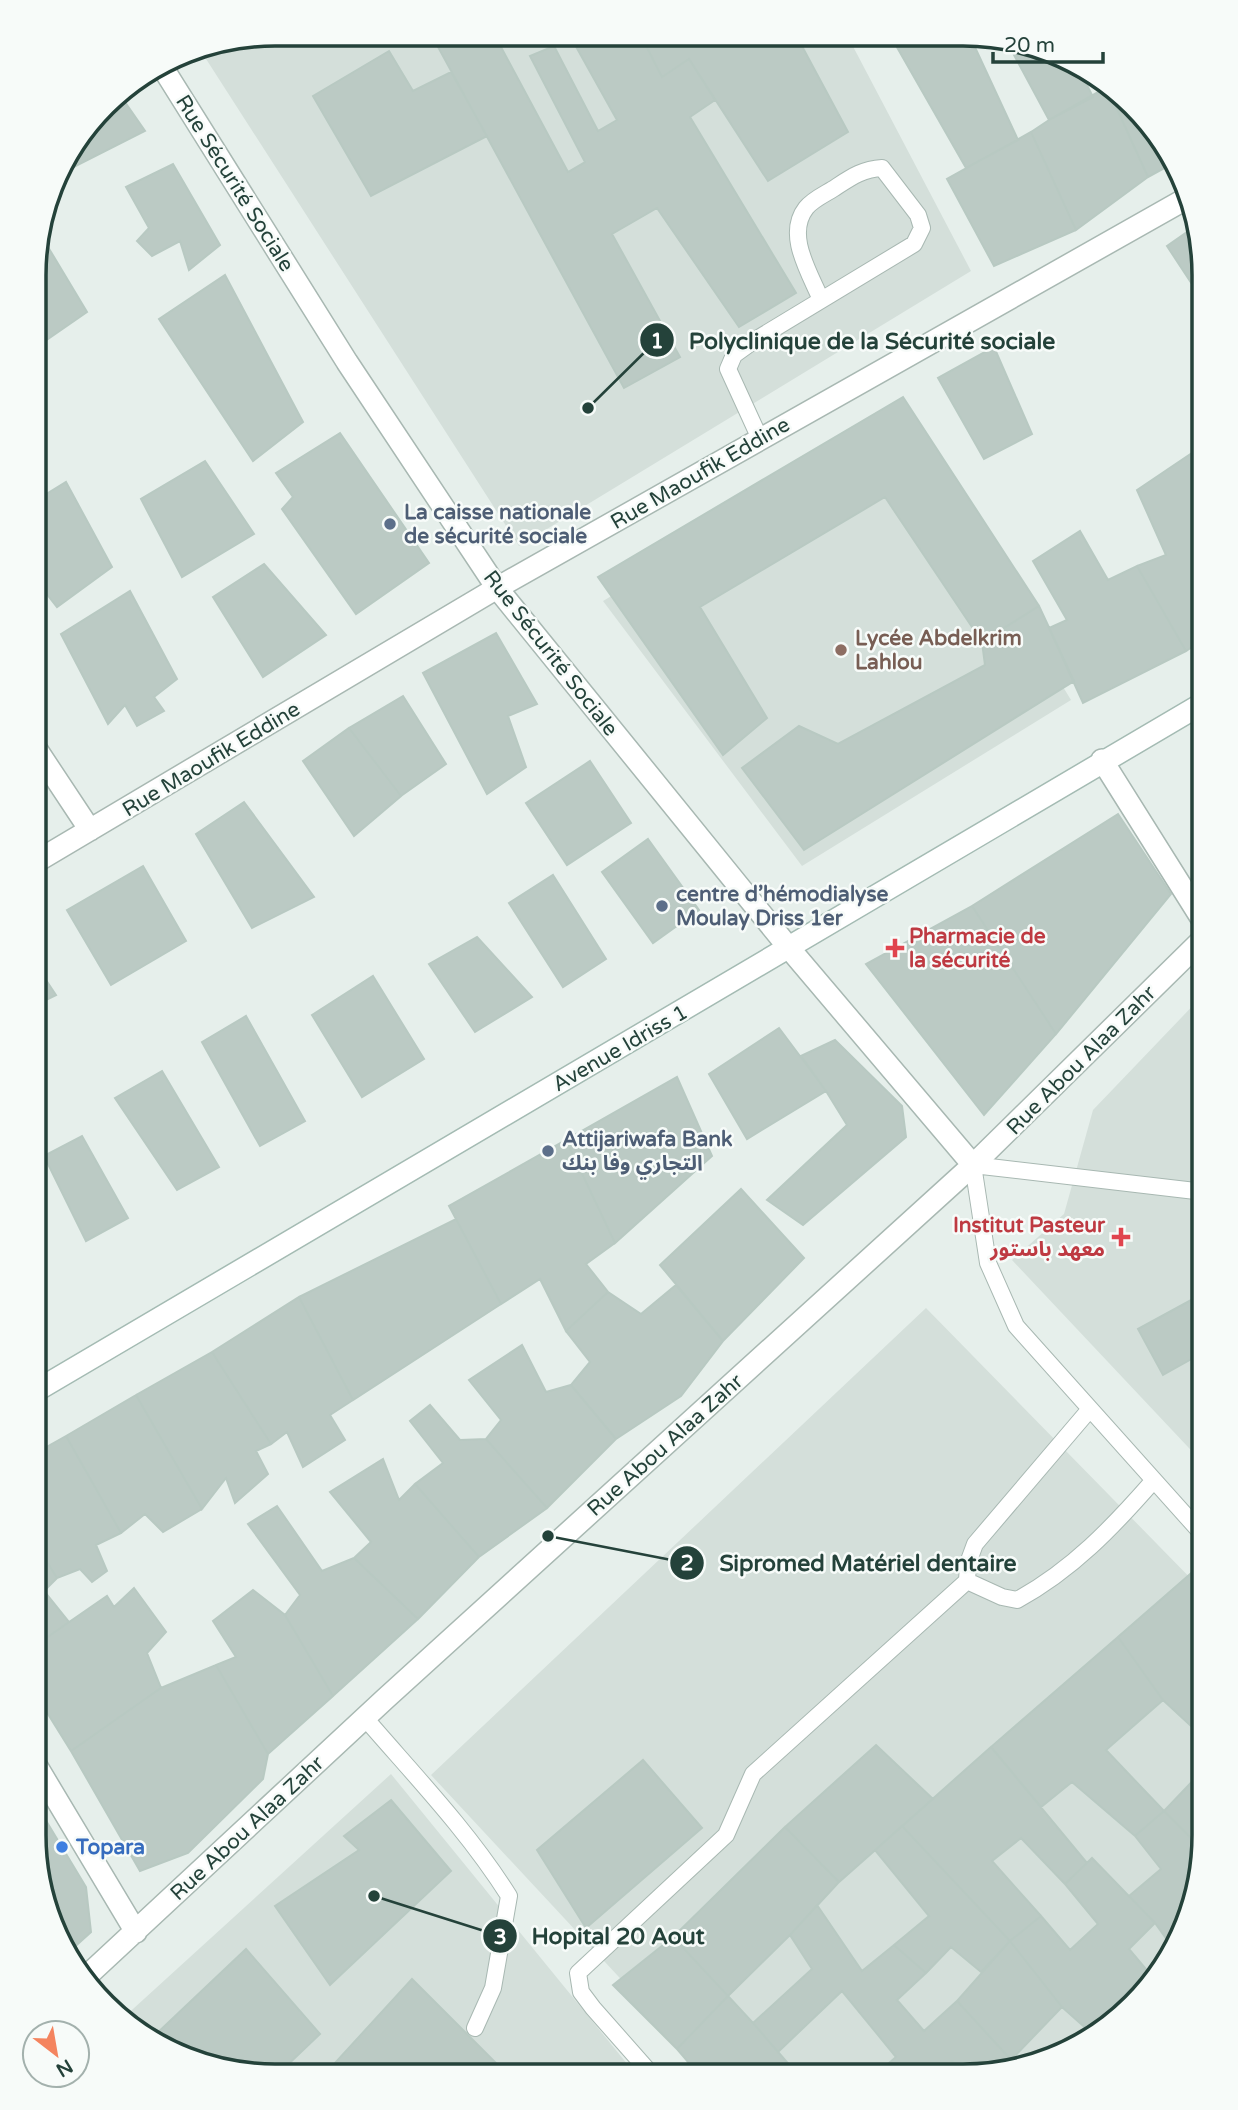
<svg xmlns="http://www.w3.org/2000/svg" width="1238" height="2110" font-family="'Varela Round','Noto Sans Arabic',sans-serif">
	<rect width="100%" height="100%" fill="#e6efeb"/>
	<path fill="#d4dfda" d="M275,33L847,35L971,271L519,546L199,48Z
		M903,424L1071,700L802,866L603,601Z
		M1204,994V1464L1012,1260L1064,1214L1093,1110Z
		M926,1308L1204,1592V1851L1192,1913L1155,1982L1055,2059L964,2077L711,2076L431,1775Z
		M391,1774L637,2076L244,2075L128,2027L122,2019Z"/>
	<path fill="#bbcac4" stroke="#b8c9c2" stroke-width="2" d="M431,34H494L568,172L585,162L530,56L554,46L598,131L617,120L569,34H640L662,77L689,59L715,100L690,117L796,293L739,327L657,208L612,234L680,357L624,388Z
		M640,34L796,35L848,132L768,181L689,59L662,77Z
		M890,35H984L973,43L1018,140L966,168Z
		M1006,40L1080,71L1093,97L1049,120Z
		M389,51L413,91L451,72L487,136L371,196L313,96Z
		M1112,85L1172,164L1148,177L1107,87Z
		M1107,87L1148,177L1076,230L1031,132L1049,120Z
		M118,92L145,131L64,172L60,165Z
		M1031,132L1076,230L994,266L947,179Z
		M173,164L220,245L189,270L180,241L152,256L137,241L149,228L126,187Z
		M1190,230L1199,244L1205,275V304L1167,246Z
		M39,232L87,312L38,346L35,342V244Z
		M225,275L303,422L253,461L159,319Z
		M994,347L1032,434L984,459L938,378Z
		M903,397L1039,606L982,642L885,497L700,607L767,718L723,755L598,577Z
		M340,433L429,563L356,614L282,509L293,497L276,473Z
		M1192,453L1205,484V638L1186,651L1137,566L1166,555L1137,490Z
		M205,461L254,534L182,577L141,499Z
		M66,482L112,567L57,607L35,579V501Z
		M1080,531L1108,580L1137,566L1186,651L1083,703L1049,628L1067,620L1033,561Z
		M264,564L326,635L263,677L213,597Z
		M130,591L177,679L154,697L164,711L137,726L125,705L108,724L61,634Z
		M1039,606L1074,681L804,850L742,768L799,726L838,744L985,665L982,642Z
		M496,633L537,704L508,716L526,767L487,794L423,673Z
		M403,696L446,764L401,796L349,728Z
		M349,728L401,796L354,836L303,761Z
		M590,761L631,823L567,865L526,803Z
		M244,802L314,897L252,928L196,834Z
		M1118,814L1171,894L1056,1034L972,906Z
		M648,839L699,910L653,943L602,872Z
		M143,866L186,941L111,985L67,910Z
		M553,875L606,959L563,987L509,903Z
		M972,906L1056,1034L984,1115L866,964Z
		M477,937L532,997L475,1032L429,964Z
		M34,962L56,995L34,1006Z
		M373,976L424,1059L362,1097L312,1015Z
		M246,1016L305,1121L260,1146L202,1042Z
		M779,1028L826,1091L747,1139L709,1074Z
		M835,1040L902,1106L906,1137L803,1225L767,1200L847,1125L826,1091L801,1056Z
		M162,1071L219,1167L177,1190L115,1098Z
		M677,1077L712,1156L615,1243L566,1140Z
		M82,1136L128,1218L86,1241L44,1156Z
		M566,1140L615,1243L586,1264L608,1292L566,1331L540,1279L501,1304L449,1206Z
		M741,1189L804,1258L723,1341L660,1265Z
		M456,1219L501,1304L353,1400L299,1297Z
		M676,1285L723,1341L681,1396L616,1439L571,1385L590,1362L566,1331L608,1292L641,1314Z
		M1204,1293V1352L1163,1375L1138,1329Z
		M299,1297L353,1400L330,1415L345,1440L303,1467L287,1432L271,1444L212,1352Z
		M522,1345L546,1392L571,1385L616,1439L547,1508L486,1439L501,1420L469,1380Z
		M212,1352L271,1444L256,1451L268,1474L235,1503L226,1478L202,1509L136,1395Z
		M136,1395L202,1509L163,1532L145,1514L121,1533L66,1436Z
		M430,1405L460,1440L486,1439L547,1508L479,1557L415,1484L443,1463L410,1421Z
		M66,1436L121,1533L96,1545L107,1571L92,1582L80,1569L57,1578L34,1541V1454Z
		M383,1459L399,1500L415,1484L479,1557L418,1619L354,1558L371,1542L330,1492Z
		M277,1506L322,1571L354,1558L418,1619L333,1696L285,1615L300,1595L248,1524Z
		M34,1541L57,1578L44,1591L69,1622L33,1647Z
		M1204,1562V1738L1163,1700L1118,1637Z
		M134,1588L166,1632L147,1653L161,1688L71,1751L33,1690V1647L107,1596L114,1607Z
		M253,1590L285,1615L333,1696L268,1754L216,1665L236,1657L213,1621Z
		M1118,1637L1163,1700L1106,1750L1164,1811L1135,1836L1072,1782L1041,1807L991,1747Z
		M216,1665L268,1754L263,1779L188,1853L140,1871L71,1751L161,1688Z
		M876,1745L933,1799L839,1882L785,1827Z
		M991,1747L1087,1863L1065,1884L1021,1838L992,1861L1041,1916L1010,1941L902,1826Z
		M643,1760L702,1828L586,1928L537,1850Z
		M1204,1769V1851L1164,1811Z
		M33,1799L86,1887L91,1932L70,1951L51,1927L33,1835Z
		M391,1800L451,1871L330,1985L275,1906L359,1850L344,1836Z
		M1164,1811L1204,1851L1192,1913L1173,1948L1155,1923L1129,1896L1161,1869L1135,1836Z
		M902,1826L1010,1941L981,1972L951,1947L926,1973L894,1945L929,1916L875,1850Z
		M785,1827L839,1882L790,1935L728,1996L673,1937Z
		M1092,1858L1155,1923L1129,1949L1156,1981L1090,2032L1062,2007L1010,1941L1041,1916L1070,1950L1098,1924L1065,1884Z
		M817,1905L862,1971L894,1945L926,1973L897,2000L924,2031L957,2001L1017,2066L967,2076L952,2061L936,2077L874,2076L896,2057L842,1991L778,2052L753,2023L812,1969L790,1935Z
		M673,1937L728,1996L677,2049L613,1985Z
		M1010,1941L1062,2007L1011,2060L957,2001Z
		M246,1949L320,2034L277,2075H244L153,2037Z
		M412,1979L498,2065L490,2075H324Z
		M728,1996L753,2023L799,2076H700L677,2049Z"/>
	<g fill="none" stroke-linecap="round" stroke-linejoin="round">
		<g stroke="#a8b8b2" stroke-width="18">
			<path id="lane" d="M760,439L728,369L734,355L752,342L914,244L922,228L918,215L882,168C862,169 850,178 833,189C825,194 812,200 806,208C785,235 810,273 821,300
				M1204,1536L1016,1326L988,1263L973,1165L1204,1192
				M967,1581L1002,1597L1017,1600C1072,1570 1113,1527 1154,1480
				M365,1718C415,1776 468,1831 509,1896L493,1988L475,2028
				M653,2076L593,2008L581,1992L578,1973L726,1835L753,1774L967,1581L968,1563L975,1544L1090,1409"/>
		</g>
		<g stroke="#a8b8b2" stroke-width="24">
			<path id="street" d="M161,65L347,362L497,588L789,948L973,1165
				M35,747L90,830
				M1102,760L1205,924
				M34,863L497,588L1189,197
				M33,1760L136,1932
				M88,1975L385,1699L973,1165L1205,937"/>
		</g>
		<g stroke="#a4bbb3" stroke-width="24">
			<path id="secondary" d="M34,1392L1205,702"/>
		</g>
		<use href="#lane" stroke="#fff" stroke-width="16"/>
		<use href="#street" stroke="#fff" stroke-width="21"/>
		<use href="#secondary" stroke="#fff" stroke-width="21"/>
	</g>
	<g fill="#5c6f8a" stroke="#f7fbf9" stroke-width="2.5">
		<circle cx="390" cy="524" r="7"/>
		<circle cx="662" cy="906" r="7"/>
		<circle cx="548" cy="1151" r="7"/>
	</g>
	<circle fill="#8d6e63" stroke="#f7fbf9" stroke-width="2.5" cx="841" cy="650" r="7"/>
	<g fill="#e0444e" stroke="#f7fbf9" stroke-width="2.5">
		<path d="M891.5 937.5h7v7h7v7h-7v7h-7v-7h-7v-7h7z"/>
		<path d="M1117.5 1226.5h7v7h7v7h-7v7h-7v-7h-7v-7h7z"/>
	</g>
	<circle fill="#3f7fe0" stroke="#f7fbf9" stroke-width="2.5" cx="62" cy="1847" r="7"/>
	<g text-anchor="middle" stroke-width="5" stroke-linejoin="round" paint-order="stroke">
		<g font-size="21" fill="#24423a" stroke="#f7fbf9">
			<text transform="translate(235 183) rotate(58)" y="7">Rue Sécurité Sociale</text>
			<text transform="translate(700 473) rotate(-30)" y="7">Rue Maoufik Eddine</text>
			<text transform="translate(551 653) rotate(52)" y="7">Rue Sécurité Sociale</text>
			<text transform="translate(211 759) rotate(-31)" y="7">Rue Maoufik Eddine</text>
			<text transform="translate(620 1048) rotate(-30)" y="7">Avenue Idriss 1</text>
			<text transform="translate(1081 1060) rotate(-45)" y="7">Rue Abou Alaa Zahr</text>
			<text transform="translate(665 1445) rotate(-42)" y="7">Rue Abou Alaa Zahr</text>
			<text transform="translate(247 1828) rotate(-43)" y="7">Rue Abou Alaa Zahr</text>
		</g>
		<g font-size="21" font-weight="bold" fill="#4e5e75" stroke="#f7fbf9" text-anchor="start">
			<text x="404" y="519">La caisse nationale<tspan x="404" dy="24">de sécurité sociale</tspan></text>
			<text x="676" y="901">centre d’hémodialyse<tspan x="676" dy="24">Moulay Driss 1er</tspan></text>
			<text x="562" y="1146">Attijariwafa Bank<tspan x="562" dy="24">التجاري وفا بنك</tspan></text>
		</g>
		<g font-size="21" font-weight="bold" fill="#785e54" stroke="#f7fbf9" text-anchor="start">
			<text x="855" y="645">Lycée Abdelkrim<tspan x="855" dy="24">Lahlou</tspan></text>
		</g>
		<g font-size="21" font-weight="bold" fill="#be3a42" stroke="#f7fbf9" text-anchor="start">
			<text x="909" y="943">Pharmacie de<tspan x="909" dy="24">la sécurité</tspan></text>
			<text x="1105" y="1232" text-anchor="end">Institut Pasteur<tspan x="1105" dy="24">معهد باستور</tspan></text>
		</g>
		<g font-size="21" font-weight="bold" fill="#366cbe" stroke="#f7fbf9" text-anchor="start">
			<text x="76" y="1854">Topara</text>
		</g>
	</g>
	<path d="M0 0H1238V2110H0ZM275 46H963A229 229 0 0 1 1192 275V1835A229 229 0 0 1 963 2064H275A229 229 0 0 1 46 1835V275A229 229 0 0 1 275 46Z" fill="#f7fbf9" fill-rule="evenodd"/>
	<path fill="none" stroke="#24423a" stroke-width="3.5" d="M275 46H963A229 229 0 0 1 1192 275V1835A229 229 0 0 1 963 2064H275A229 229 0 0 1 46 1835V275A229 229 0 0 1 275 46Z"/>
	<path fill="none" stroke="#24423a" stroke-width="2.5" d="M588 408L657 340M548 1536L687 1563M374 1896L500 1936"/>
	<g fill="#24423a" stroke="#f7fbf9" stroke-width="2.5">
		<circle cx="588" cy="408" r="7"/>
		<circle cx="548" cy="1536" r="7"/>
		<circle cx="374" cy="1896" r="7"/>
		<circle cx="657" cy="340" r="18"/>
		<circle cx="687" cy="1563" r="18"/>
		<circle cx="500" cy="1936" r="18"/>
	</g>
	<g font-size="21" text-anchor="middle" font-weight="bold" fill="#fff">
		<text x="657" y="348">1</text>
		<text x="687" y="1570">2</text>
		<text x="500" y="1944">3</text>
	</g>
	<g font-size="23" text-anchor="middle" font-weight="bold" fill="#24423a" stroke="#f7fbf9" stroke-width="5" stroke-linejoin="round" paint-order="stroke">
		<text x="872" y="349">Polyclinique de la Sécurité sociale</text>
		<text x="868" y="1571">Sipromed Matériel dentaire</text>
		<text x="618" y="1944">Hopital 20 Aout</text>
	</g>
	<g transform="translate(56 2054) rotate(149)"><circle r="33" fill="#f7fbf9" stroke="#a3b1ad" stroke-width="2"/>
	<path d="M0-5L12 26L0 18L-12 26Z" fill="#f4845f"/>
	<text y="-10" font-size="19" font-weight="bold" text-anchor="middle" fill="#24423a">N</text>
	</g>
	<path d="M993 52v10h110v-10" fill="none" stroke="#24423a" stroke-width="3.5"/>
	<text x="1004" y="52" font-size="21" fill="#24423a" stroke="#f7fbf9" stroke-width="5" paint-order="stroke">20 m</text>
</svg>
